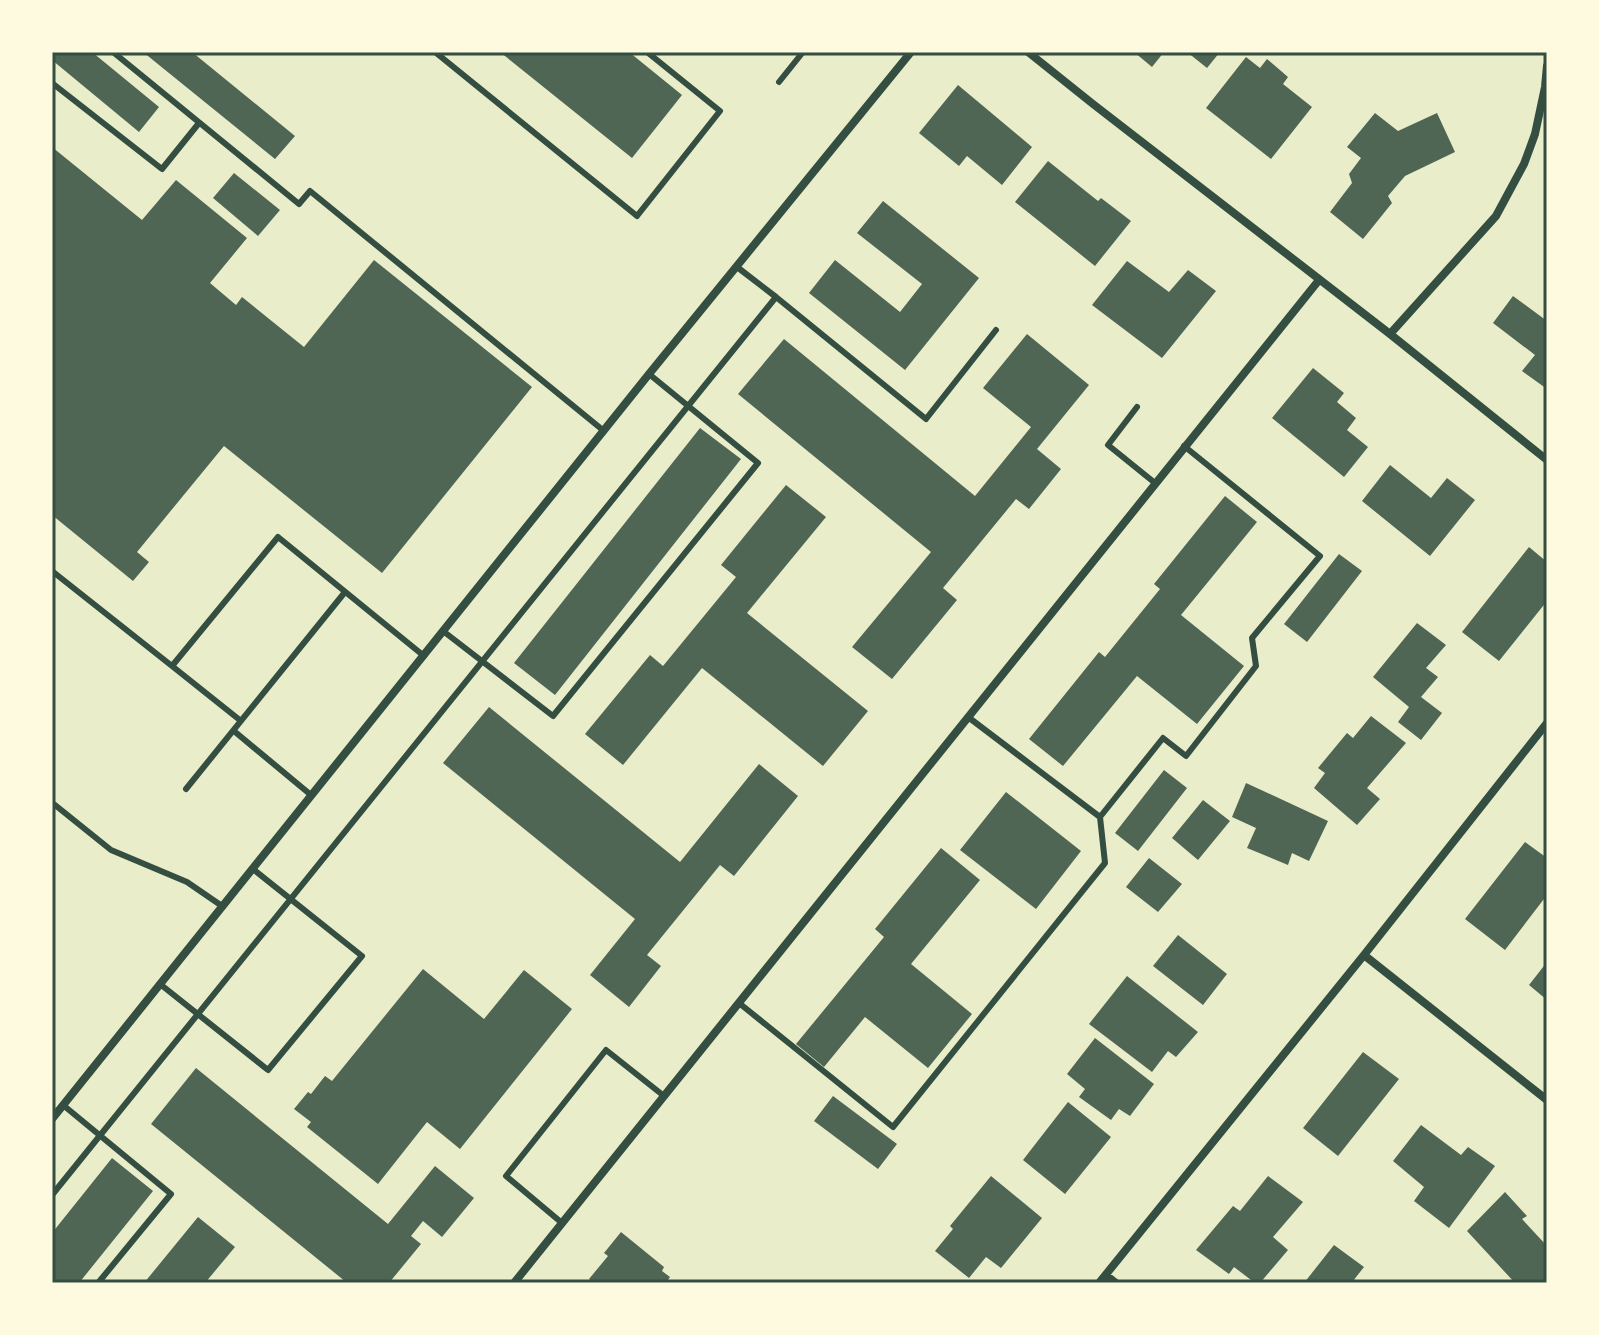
<svg xmlns="http://www.w3.org/2000/svg" width="1599" height="1335" font-family="Mulish,sans-serif">
	<rect width="100%" height="100%" fill="#e9edc9"/>
	<path fill="#4f6655" d="M52,52H92L159,107L139,132L52,60Z
		M143,52H192L295,136L275,159Z
		M500,52H629L682,95L632,158Z
		M1134,52H1164L1152,67Z
		M1187,52H1220L1207,68Z
		M1246,57L1260,68L1267,59L1288,77L1283,84L1312,107L1271,159L1206,108Z
		M958,85L1032,147L1002,185L967,156L959,166L919,133Z
		M1375,113L1398,131L1437,113L1455,152L1405,176L1388,196L1392,203L1363,239L1330,212L1352,183L1349,174L1361,158L1347,147Z
		M52,147L142,220L176,180L247,238L210,283L236,305L242,297L304,347L374,260L532,387L382,573L224,446L137,552L149,562L133,581L52,515Z
		M1048,161L1098,201L1101,198L1131,221L1095,266L1015,202Z
		M234,173L280,210L258,236L213,198Z
		M883,201L979,278L905,370L809,293L835,260L900,312L922,284L857,233Z
		M1127,261L1169,292L1188,270L1216,291L1162,358L1092,305Z
		M1513,296L1547,321V389L1522,371L1535,355L1493,323Z
		M1027,334L1089,385L1037,449L1061,469L1029,509L1016,499L943,588L957,600L892,679L852,647L931,552L738,394L784,339L975,496L1031,427L983,388Z
		M1313,368L1344,393L1337,402L1356,418L1347,430L1368,447L1344,477L1272,418Z
		M700,428L741,459L555,695L514,663Z
		M1390,465L1431,498L1447,478L1475,500L1430,556L1362,501Z
		M786,485L826,517L747,613L868,711L823,766L702,668L623,765L585,734L650,655L663,666L736,577L721,565Z
		M1225,496L1257,522L1181,615L1244,666L1197,724L1137,676L1063,766L1029,739L1099,652L1105,657L1160,589L1154,584Z
		M1529,547L1547,562V601L1499,661L1462,632Z
		M1339,554L1362,571L1307,642L1284,624Z
		M1417,623L1446,645L1426,668L1438,677L1421,697L1442,713L1421,740L1398,722L1409,707L1373,677Z
		M489,707L680,862L759,764L798,796L734,876L720,865L647,955L661,966L629,1007L590,975L635,919L443,763Z
		M1371,716L1406,743L1367,788L1380,799L1357,825L1314,788L1325,773L1318,768L1347,733L1353,738Z
		M1164,770L1187,788L1138,851L1115,833Z
		M1246,783L1328,821L1309,861L1292,853L1288,865L1247,848L1256,828L1232,817Z
		M1006,792L1081,851L1036,909L960,850Z
		M1203,800L1230,821L1198,860L1172,838Z
		M1525,842L1547,858V895L1505,950L1465,919Z
		M941,848L980,880L911,964L972,1014L928,1068L865,1017L824,1067L796,1044L884,937L875,929Z
		M1149,858L1182,884L1158,912L1126,887Z
		M1178,935L1227,974L1203,1005L1153,966Z
		M1547,962V1000L1529,985Z
		M423,969L484,1019L524,970L572,1009L460,1149L427,1122L378,1184L307,1127L311,1122L294,1109L308,1092L311,1094L325,1076L332,1081Z
		M1127,976L1198,1032L1176,1057L1168,1051L1152,1072L1089,1024Z
		M1095,1038L1154,1084L1130,1116L1119,1109L1111,1120L1079,1097L1085,1089L1067,1074Z
		M1363,1052L1399,1079L1338,1156L1303,1128Z
		M196,1068L388,1224L435,1166L474,1198L442,1237L423,1221L411,1236L421,1244L389,1283H344L346,1282L151,1124Z
		M833,1096L897,1144L878,1169L814,1121Z
		M1068,1102L1111,1137L1065,1194L1023,1160Z
		M1421,1125L1461,1155L1468,1147L1495,1166L1449,1228L1414,1201L1424,1187L1393,1161Z
		M112,1158L153,1191L79,1283H52V1233Z
		M991,1176L1042,1218L1001,1268L986,1257L969,1278L935,1251L953,1229L950,1226Z
		M1268,1176L1303,1202L1273,1237L1288,1250L1260,1283H1255L1234,1267L1229,1274L1196,1250L1233,1206L1240,1211Z
		M1505,1192L1527,1216L1522,1219L1547,1246V1283H1515L1467,1231Z
		M198,1217L235,1247L205,1283H144Z
		M621,1232L664,1267L662,1271L670,1277L666,1283H594L589,1279L608,1256L604,1253Z
		M1334,1245L1364,1267L1353,1281L1356,1283H1304Z"/>
	<g fill="none" stroke-linecap="round" stroke-linejoin="round">
		<path stroke="#344e41" stroke-width="6" d="M113,52L299,204L310,191L604,431
			M435,52L637,216L720,111L647,52
			M779,82L803,52
			M52,83L162,169L199,123
			M737,267L776,297
			M1137,407L1108,445L1155,483
			M52,571L172,666L278,537L424,656
			M443,631L553,716L758,463L649,374
			M172,666L241,721
			M968,717L1100,817
			M234,731L311,795
			M186,789L345,592
			M55,805L111,850L187,882L222,906
			M160,984L268,1070L362,956L253,869
			M739,1003L893,1127L1105,863L1100,817L1163,738L1186,756L1256,666L1252,638L1320,556L1184,446
			M63,1105L171,1194L98,1283
			M52,1195L776,297L926,419L996,330
			M562,1223L506,1176L606,1050L664,1096"/>
		<path stroke="#344e41" stroke-width="8" d="M1028,52L1093,104L1390,334L1547,460
			M1390,334L1496,216L1524,164L1535,134L1545,87L1547,66
			M1364,955L1547,1100
			M52,1119L649,374L911,52
			M1106,1275L1116,1283
			M514,1283L1319,280
			M1099,1283L1364,955L1547,723"/>
	</g>
	<rect width="1599" height="1335" fill="none" stroke="#fefae0" stroke-width="108"/>
	<rect x="54" y="54" width="1491" height="1227" fill="none" stroke="#344e41" stroke-width="3"/>
</svg>
